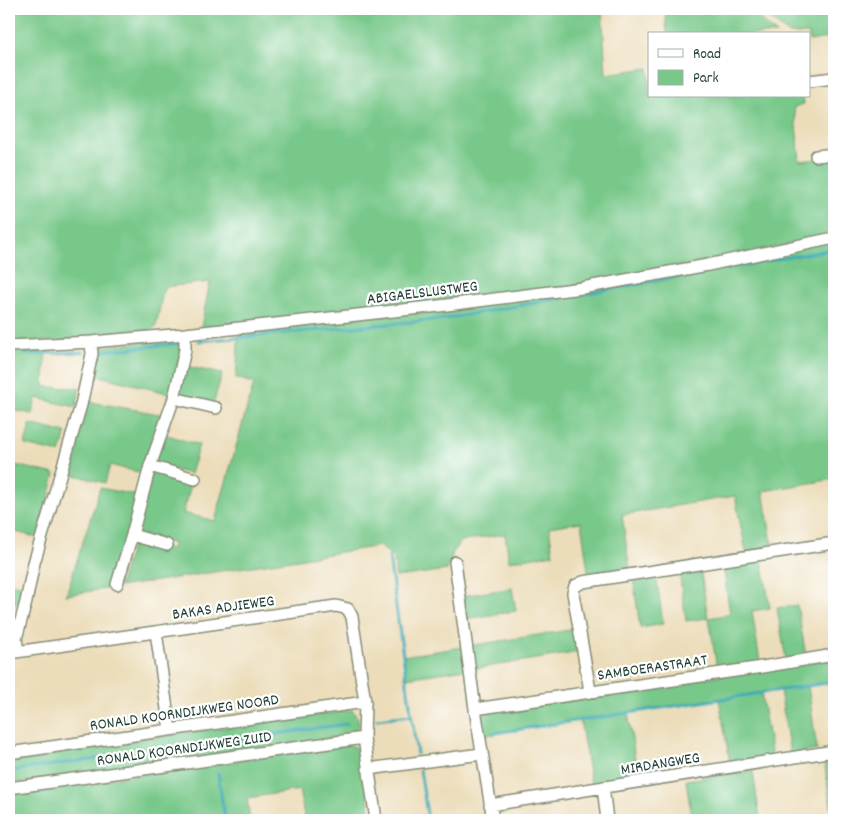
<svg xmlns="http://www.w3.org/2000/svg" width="843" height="829" font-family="Dekko,sans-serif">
	<rect width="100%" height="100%" fill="#fff"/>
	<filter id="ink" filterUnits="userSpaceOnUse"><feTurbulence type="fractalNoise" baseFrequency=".02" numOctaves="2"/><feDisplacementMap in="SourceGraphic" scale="10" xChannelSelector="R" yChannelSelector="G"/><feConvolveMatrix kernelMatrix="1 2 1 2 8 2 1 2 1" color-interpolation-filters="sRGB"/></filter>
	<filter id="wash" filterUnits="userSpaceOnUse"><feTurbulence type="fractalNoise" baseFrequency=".0096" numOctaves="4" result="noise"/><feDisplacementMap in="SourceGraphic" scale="20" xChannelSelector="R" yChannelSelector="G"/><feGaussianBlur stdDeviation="1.12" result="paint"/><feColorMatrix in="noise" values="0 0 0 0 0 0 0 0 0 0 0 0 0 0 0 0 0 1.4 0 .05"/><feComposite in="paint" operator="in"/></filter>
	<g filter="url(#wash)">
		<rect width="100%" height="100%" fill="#ecddba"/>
		<path fill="#77c889" stroke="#4b825e" d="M9,9H602L606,74L649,68V96H803L804,104L794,107L800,161L834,157V236L580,285L201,327L210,282L164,287L156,326C142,341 35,341 9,342V227L15,204H9Z
			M665,9H749L777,34H667Z
			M761,9H834V37L809,41V34H790L772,21Z
			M834,241V479L763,491L773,548L746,552L735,496L622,515L630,571L589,578L581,522L549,527L553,554L509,561L505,534L461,541L454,550L447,570L396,577L394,558L380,546L119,587L134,539L171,549L174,544L136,533L152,470L192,481L183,513L215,521L254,383L236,378L239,330L440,309Z
			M179,337L181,351L171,394L92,374L97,349L101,347Z
			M46,347L44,387L80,388L76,407L36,398L32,414L9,409V349Z
			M184,366L222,374L213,405L178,395Z
			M85,401L165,415L146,474L110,465L105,483L64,472Z
			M30,424L66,433L60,453L25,445Z
			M164,434L199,445L190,474L153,464Z
			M15,465L55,474L38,538L9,530V486Z
			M100,488L140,496L130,534L111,588L66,595Z
			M762,560L770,608L752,611L760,662L717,669L709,618L730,614L723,566Z
			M700,567L708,618L686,621L679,570Z
			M656,574L663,624L640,628L633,577Z
			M9,583L25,586L22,602L9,604Z
			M512,588L516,611L466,619L462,596Z
			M797,605L806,656L786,660L777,608Z
			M576,629L580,652L473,669L469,646Z
			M463,647L466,669L406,678L403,656Z
			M834,658V682L808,686L817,750L790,754L780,690L761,693L772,757L730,763L719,699L628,713L638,778L591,784L580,720L481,736C481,726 478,716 489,711Z
			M352,710L358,718L359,727L353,735L9,784V757Z
			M350,745L355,747L363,755L371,820H305L299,790L247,798L250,820H9V793Z
			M834,758V815H832L824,760Z
			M753,771L760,820H692L686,780Z"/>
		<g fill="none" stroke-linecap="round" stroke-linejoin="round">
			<path stroke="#3babb7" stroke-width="3" d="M199,341L444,319L834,249
				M102,351L183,343
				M25,354L83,352
				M9,355H14
				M389,557L417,754
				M377,719L411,715
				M495,733L834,682
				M420,770L428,820
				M9,771L347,724
				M218,773L225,820"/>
		</g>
	</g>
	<g filter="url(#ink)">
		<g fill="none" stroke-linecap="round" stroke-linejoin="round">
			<g stroke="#868d77" stroke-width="14">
				<path id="minor" d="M809,81L834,78
					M816,156L834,154
					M9,346L91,342L185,334L439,306L582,288L708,265L834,238
					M174,398L216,408
					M150,466L195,479
					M132,535L167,545
					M455,562L475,709L493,820
					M117,584L132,535L150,466L174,398L185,350V334
					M156,632L170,730
					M18,651L16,639L26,602L34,563L81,405L92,354L91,342
					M9,653L336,606L348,609L352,617L365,702L364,738L376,820
					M590,691L573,593L575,586L583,582L834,543
					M475,709L756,668L834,655
					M9,753L365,702
					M368,769L481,754
					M603,787L607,820
					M9,788L364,738
					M490,805L834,751"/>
			</g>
			<use href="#minor" stroke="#fff" stroke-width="11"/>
		</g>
	</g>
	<g text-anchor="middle" stroke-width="4.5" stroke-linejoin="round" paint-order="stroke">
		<g font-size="16" fill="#1f3d34" stroke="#fff">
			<text transform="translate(422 291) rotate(-7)" y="6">ABIGAELSLUSTWEG</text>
			<text transform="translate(223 606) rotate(-8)" y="6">BAKAS ADJIEWEG</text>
			<text transform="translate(652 666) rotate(-8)" y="6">SAMBOERASTRAAT</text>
			<text transform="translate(184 711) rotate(-8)" y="6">RONALD KOORNDIJKWEG NOORD</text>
			<text transform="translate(184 747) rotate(-8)" y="6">RONALD KOORNDIJKWEG ZUID</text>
			<text transform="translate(660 762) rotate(-9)" y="6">MIRDANGWEG</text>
		</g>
	</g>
	<rect width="843" height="829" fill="none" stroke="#fff" stroke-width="30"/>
	<rect x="648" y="32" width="162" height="65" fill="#ffffff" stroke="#a5b1ae"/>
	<rect x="658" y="49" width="25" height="8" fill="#ffffff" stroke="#a5b1ae"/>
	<text x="693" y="58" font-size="15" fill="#1f3d34">Road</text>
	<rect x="658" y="70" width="25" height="15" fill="#77c889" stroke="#a5b1ae"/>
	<text x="693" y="82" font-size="15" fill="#1f3d34">Park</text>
</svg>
